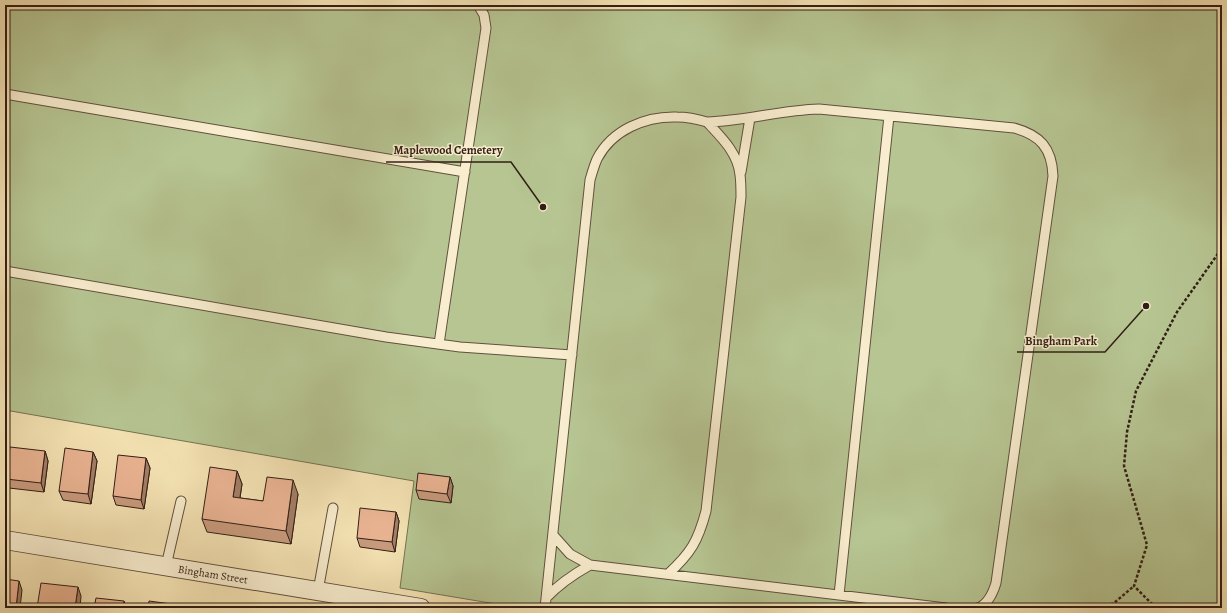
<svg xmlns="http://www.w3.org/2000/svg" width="1227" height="613" font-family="Alegreya,serif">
	<rect width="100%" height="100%" fill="#f5e3b4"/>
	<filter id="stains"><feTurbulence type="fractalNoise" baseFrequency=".005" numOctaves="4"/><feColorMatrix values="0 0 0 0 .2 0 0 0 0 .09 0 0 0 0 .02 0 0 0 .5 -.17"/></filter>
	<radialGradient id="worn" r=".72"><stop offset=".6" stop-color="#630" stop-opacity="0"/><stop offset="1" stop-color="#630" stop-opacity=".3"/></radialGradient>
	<path fill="#b6c592" stroke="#747254" d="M5,5H1222V608H520L400,588L414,481L5,410Z"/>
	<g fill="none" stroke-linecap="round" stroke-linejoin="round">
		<g stroke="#62503d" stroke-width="11">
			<path id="service" d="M5,94L465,172
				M707,122C745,121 781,110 819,109L1014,128C1040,135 1052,148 1053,176L996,583C993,593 988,604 978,608
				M741,172L750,118
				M5,271L386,337L460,347L572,355
				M439,344L486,28L484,15L478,5
				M553,535L570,554L590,565L946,608
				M166,566L181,501
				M318,591L333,508
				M839,595L889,116
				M546,598C559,584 574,574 590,565
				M545,608L590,180C592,173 594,166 597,159C612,130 645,116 677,117C687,117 697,119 707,122C721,137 738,153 740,175C741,182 741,190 741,197L706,511C698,541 691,553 668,574"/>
		</g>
		<g stroke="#62503d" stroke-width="20">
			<path id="minor" d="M5,540L421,608"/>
		</g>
		<path stroke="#311f15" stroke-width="2.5" stroke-dasharray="3 2" stroke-linecap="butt" d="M1101,608L1114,603L1134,586
			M1156,608L1134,586L1147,545L1124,466L1127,432L1136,391L1177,312L1222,248"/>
		<use href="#service" stroke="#f8edce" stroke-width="9"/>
		<use href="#minor" stroke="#f8edce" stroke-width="18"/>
	</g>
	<path fill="#c99b7e" stroke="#311f15" d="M45,451L48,461L44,492L9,488L6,479Z
		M93,452L97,461L91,504L63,500L59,491Z
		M146,458L150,468L144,509L116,505L113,496Z
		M237,471L242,484L240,498L263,501L298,494L291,544L207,532L202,519Z
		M450,477L453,486L451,503L419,499L416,490Z
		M396,512L399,521L395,552L360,547L357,538Z"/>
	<path fill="#a47e67" stroke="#311f15" d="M45,451L48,461L44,492L41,483Z
		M93,452L97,461L91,504L88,494Z
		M146,458L150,468L144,509L141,500Z
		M237,471L242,484L238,510L233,497Z
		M450,477L453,486L451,503L447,494Z
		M293,480L298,494L291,544L286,531Z
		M396,512L399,521L395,552L392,542Z
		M19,581L22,590L20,608H16Z
		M78,587L81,596L80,608H75Z
		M124,601L126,608H123Z"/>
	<path fill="#eab493" stroke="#311f15" d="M10,447L45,451L41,483L6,479Z
		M65,448L93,452L88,494L59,491Z
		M118,455L146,458L141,500L113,496Z
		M210,467L237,471L233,497L263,501L267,477L293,480L286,531L202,519Z
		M418,473L450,477L447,494L416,490Z
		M360,508L396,512L392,542L357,538Z
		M5,579L19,581L16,608H5Z
		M41,583L78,587L75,608H37Z
		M96,598L124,601L123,608H94Z
		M149,601L186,606V608H148Z"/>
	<g text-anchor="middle" stroke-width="3" stroke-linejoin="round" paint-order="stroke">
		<g font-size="11" fill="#311f15" stroke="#f8edce">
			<text transform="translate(213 574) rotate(9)" y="4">Bingham Street</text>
		</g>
	</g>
	<path fill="none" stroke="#311f15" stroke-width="1.5" d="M543 207L511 162H386M1146 306L1105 352H1017"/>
	<g fill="#311f15" stroke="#f8edce" stroke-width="1.5">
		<circle cx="543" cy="207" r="4"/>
		<circle cx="1146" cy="306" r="4"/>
	</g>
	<g font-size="12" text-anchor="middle" font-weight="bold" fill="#311f15" stroke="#f8edce" stroke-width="3" stroke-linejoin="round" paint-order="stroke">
		<text x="448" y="154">Maplewood Cemetery</text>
		<text x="1061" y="345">Bingham Park</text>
	</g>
	<rect width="1227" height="613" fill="none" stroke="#f5e3b4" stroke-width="20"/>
	<rect x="6" y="6" width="1215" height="601" fill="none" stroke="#311f15" stroke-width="2"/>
	<rect x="10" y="10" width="1207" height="593" fill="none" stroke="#311f15"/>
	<rect width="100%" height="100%" filter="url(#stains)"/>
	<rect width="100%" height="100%" fill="url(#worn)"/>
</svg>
